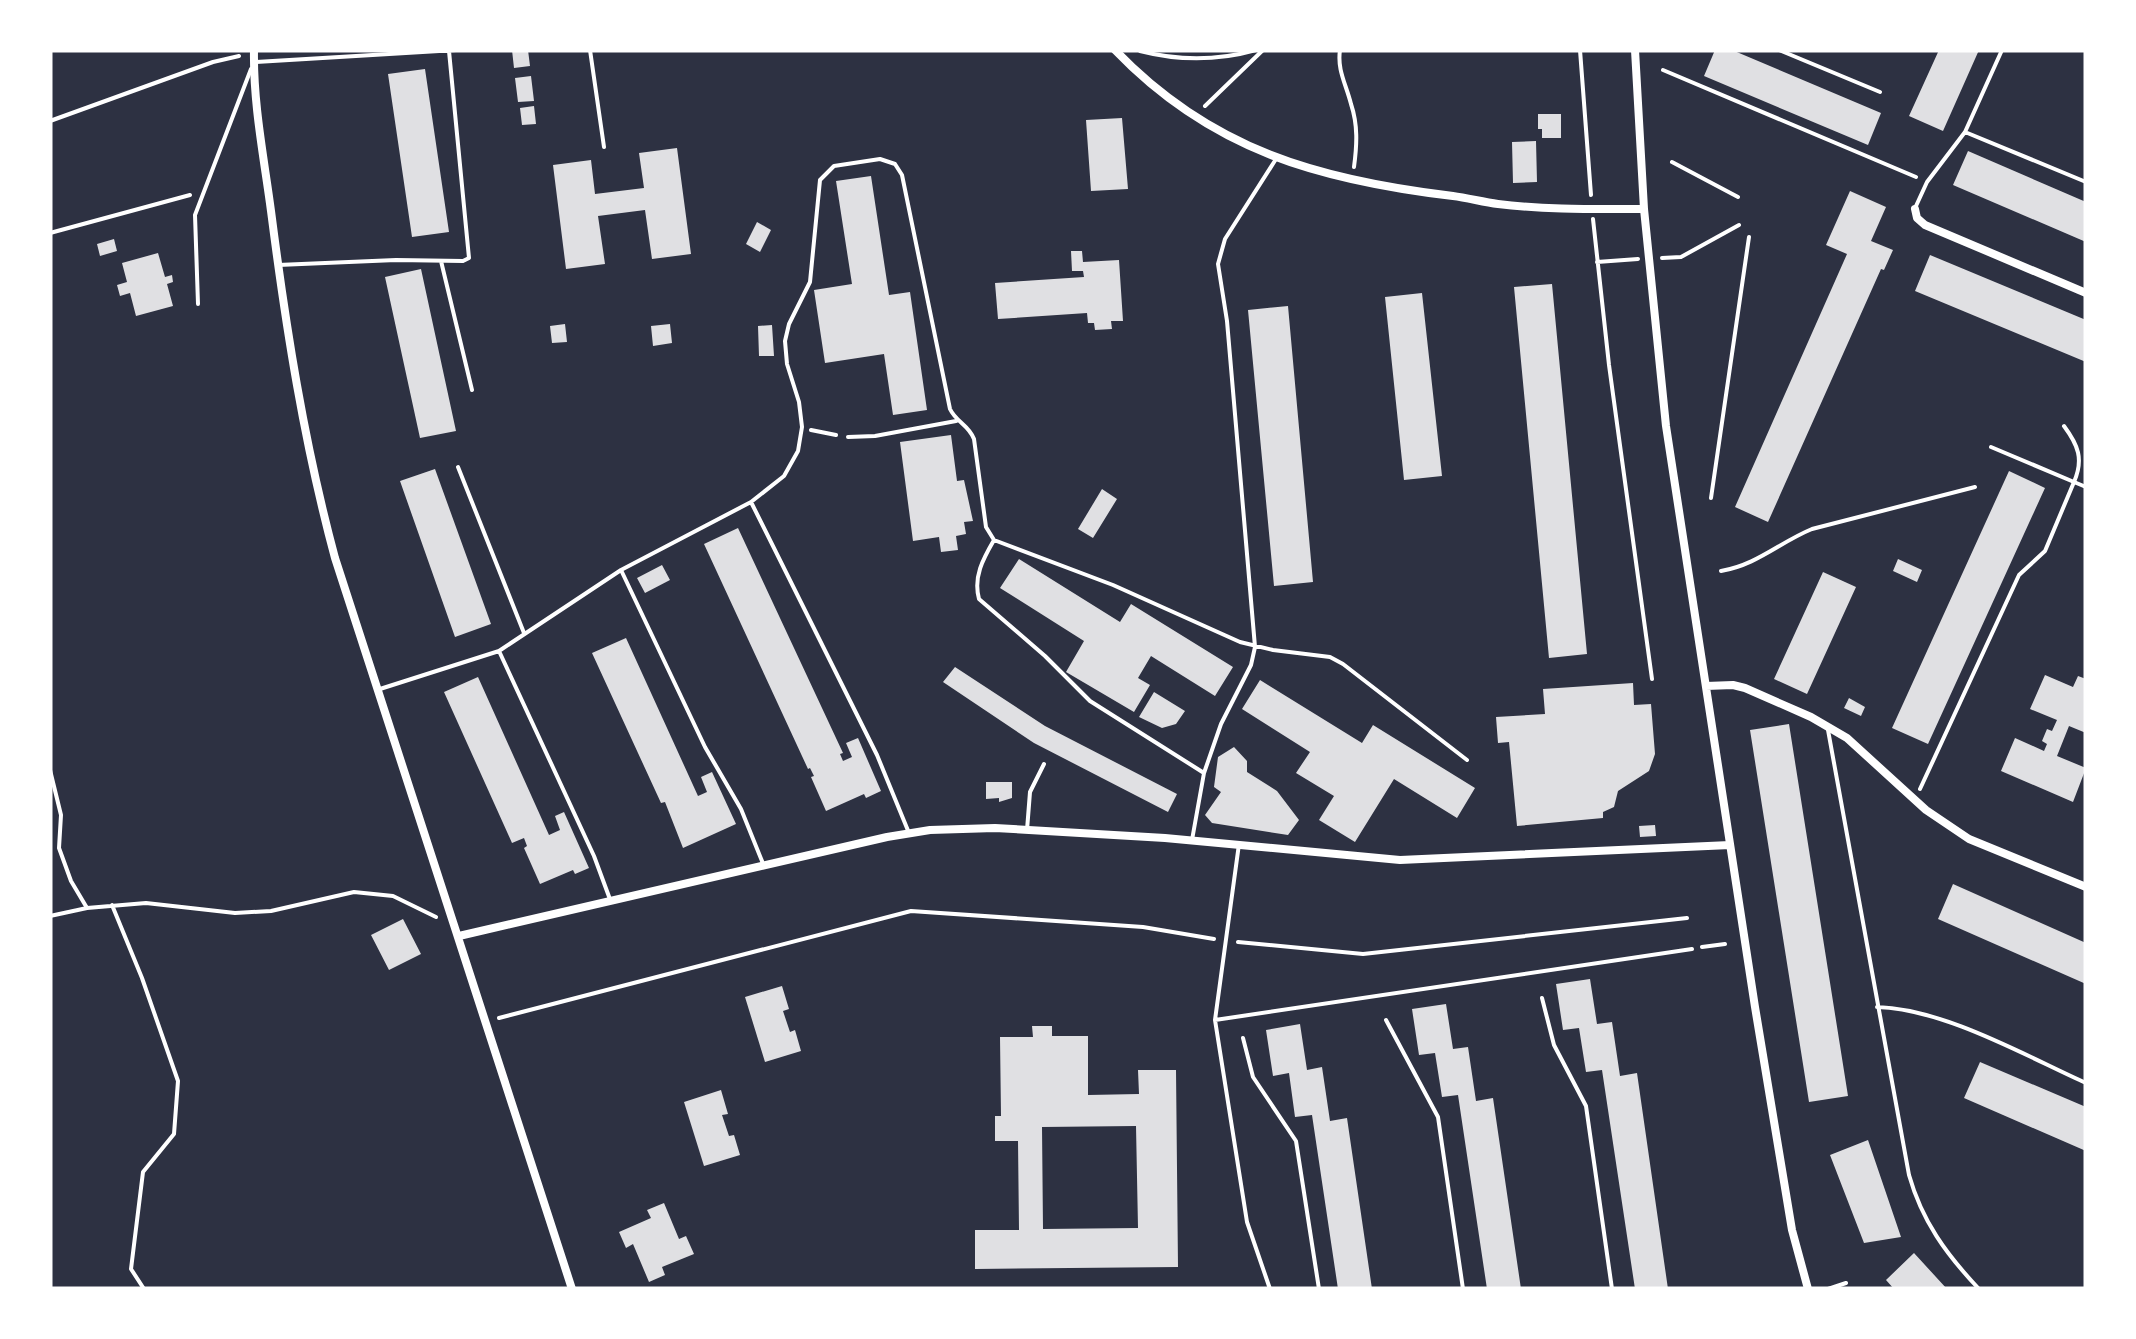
<svg xmlns="http://www.w3.org/2000/svg" width="2136" height="1339" font-family="'Roboto Condensed',sans-serif">
	<rect width="100%" height="100%" fill="#2d3142"/>
	<path fill="#e0e0e3" fill-rule="evenodd" d="M512,50H528L530,66L514,68Z
		M1715,50H1732L1881,113L1868,145L1704,76Z
		M1939,50H1979L1943,131L1909,116Z
		M425,69L449,232L412,237L388,74Z
		M531,76L534,101L518,102L515,78Z
		M534,106L536,124L522,125L520,108Z
		M1538,114H1561V138H1542V129H1538Z
		M1122,118L1128,189L1091,191L1086,120Z
		M1536,141L1537,182L1513,183L1512,142Z
		M677,148L691,254L652,259L645,210L598,216L605,264L566,269L553,165L591,160L595,194L644,188L639,153Z
		M1968,151L2086,202V242L1953,185Z
		M871,176L889,295L910,292L927,410L893,415L884,354L825,363L814,290L852,284L836,181Z
		M1850,191L1886,207L1871,241L1893,250L1884,270L1881,269L1768,522L1735,507L1847,254L1826,245Z
		M757,222L771,230L760,252L746,244Z
		M114,239L117,251L100,256L97,244Z
		M1071,251H1082L1083,262L1119,260L1123,321H1111L1112,329L1095,330L1094,323H1088L1087,313L998,319L995,283L1084,277L1083,271H1072Z
		M158,253L165,277L172,275L173,282L167,284L173,306L136,316L130,293L120,296L117,285L127,282L122,263Z
		M1930,255L2086,320V362L1915,291Z
		M421,269L456,431L420,438L385,277Z
		M1552,284L1587,654L1549,658L1514,287Z
		M1422,293L1442,476L1404,480L1385,297Z
		M1288,306L1313,582L1274,586L1248,310Z
		M565,324L567,342L552,343L550,326Z
		M670,324L672,343L653,346L651,326Z
		M772,325L774,356H759L758,326Z
		M951,435L957,481L964,480L973,521L964,522L966,534L956,536L958,550L941,552L939,537L913,541L900,442Z
		M435,469L491,624L455,637L400,481Z
		M2009,471L2045,488L1928,744L1892,728Z
		M1102,489L1117,499L1093,538L1078,529Z
		M738,528L843,753L840,754L843,761L852,757L846,743L858,738L881,791L866,798L864,794L826,811L811,777L814,776L810,768L808,769L704,544Z
		M1019,559L1120,622L1131,604L1233,667L1215,696L1151,656L1138,678L1150,685L1134,712L1066,672L1084,641L1000,588Z
		M1898,559L1922,570L1917,582L1893,571Z
		M662,565L670,580L645,593L637,578Z
		M1823,572L1856,587L1807,694L1774,679Z
		M626,638L698,796L707,792L701,777L712,772L736,824L683,848L665,802L661,803L592,653Z
		M955,667L1045,726L1177,794L1168,812L1034,743L943,682Z
		M2045,675L2073,687L2078,676L2086,679V733L2069,726L2057,756L2086,768L2073,802L2001,771L2015,738L2044,751L2047,744L2042,741L2047,729L2052,731L2057,720L2030,709Z
		M478,677L549,835L560,830L555,816L564,812L589,868L575,874L573,870L540,884L524,848L527,846L524,838L512,843L444,692Z
		M1260,680L1362,743L1373,725L1475,788L1457,818L1394,779L1355,842L1319,820L1334,796L1296,773L1310,752L1242,709Z
		M1633,683L1634,705L1651,704L1655,754L1649,771L1618,791L1614,807L1603,812V818L1517,826L1509,742L1498,743L1496,717L1545,714L1543,689Z
		M1154,692L1185,711L1176,724L1162,728L1139,717Z
		M1849,698L1865,707L1861,716L1844,708Z
		M1789,724L1848,1096L1809,1102L1750,730Z
		M1234,747L1247,761V772L1277,791L1299,820L1288,835L1212,823L1205,815L1221,792L1214,787L1218,757Z
		M986,782H1012V798L999,802V798L986,799Z
		M1655,825L1656,836L1640,837L1639,826Z
		M1953,884L2086,943V984L1938,919Z
		M403,919L421,954L389,970L371,935Z
		M1590,979L1597,1024L1612,1022L1620,1076L1637,1073L1668,1289H1635L1602,1070L1586,1072L1579,1028L1563,1030L1556,984Z
		M782,986L789,1009L783,1011L790,1032L795,1030L801,1051L765,1062L745,997Z
		M1446,1004L1453,1049L1468,1047L1476,1101L1493,1098L1521,1289H1487L1458,1095L1442,1097L1435,1053L1419,1055L1412,1009Z
		M1300,1024L1307,1070L1322,1067L1330,1121L1347,1118L1372,1289H1338L1312,1115L1295,1117L1289,1073L1273,1076L1266,1030Z
		M1032,1026H1052V1036H1088V1095L1139,1094L1138,1070H1176L1178,1267L975,1269V1230H1019L1018,1141H995V1116H1001L1000,1037H1033ZM1136,1126L1138,1228L1043,1229L1042,1127Z
		M1980,1062L2086,1107V1151L1964,1098Z
		M721,1090L728,1114L722,1115L729,1136L734,1135L740,1155L704,1166L684,1102Z
		M1868,1140L1901,1237L1864,1243L1830,1155Z
		M664,1203L679,1239L686,1236L694,1254L662,1267L665,1275L649,1282L633,1244L626,1248L619,1232L651,1218L647,1210Z
		M1914,1253L1947,1289H1894L1886,1280Z"/>
	<g fill="none" stroke-linecap="round" stroke-linejoin="round">
		<path stroke="#fff" stroke-width="4" d="M1340,50C1337,70 1346,84 1351,104C1358,125 1357,145 1354,167
			M1580,50L1591,195
			M1140,51C1179,61 1217,61 1256,50
			M1663,70L1916,177
			M1205,106L1263,50
			M50,121L213,62L239,56
			M1672,162L1738,197
			M1593,219L1609,365L1652,679
			M50,233L190,195
			M1662,258L1681,257L1739,225
			M1597,262L1638,259
			M2064,426C2078,445 2084,459 2074,482L2086,487
			M811,430L836,435
			M1711,498L1749,237
			M1721,571C1757,565 1780,542 1812,529L1975,487
			M50,770L61,815L59,848L71,881L87,908
			M1920,789L2019,575L2045,551L2074,482L1991,447
			M112,905L142,978L178,1081L174,1134L143,1172L131,1269L144,1289
			M50,916L87,908L146,903L235,913L271,911L354,892L393,896L436,917
			M1238,942L1363,954L1687,918
			M1702,947L1725,944
			M499,1018L911,911L1143,927L1214,939
			M1828,1289L1846,1283"/>
		<path stroke="#fff" stroke-width="4" d="M590,50L604,147
			M1779,50L1880,92
			M256,62L456,50
			M1965,132L2002,50
			M1916,206L1927,182L1965,132L2086,182
			M441,261L472,390
			M278,265L396,260L463,261L469,258L449,51
			M198,304L195,215L251,69
			M848,437L875,436L956,421
			M458,467L524,633
			M752,504L877,755L909,833
			M994,540L1113,585L1240,642L1273,650L1330,657L1343,664L1467,760
			M621,570L705,747L741,809L764,866
			M499,651L594,856L611,902
			M380,689L499,651L621,570L751,502L784,476L798,451L802,427L799,402L787,364L785,341L789,324L810,282L820,180L834,166L880,159L895,164L902,175L950,409C956,422 969,425 974,439L986,527L994,540C983,559 973,577 979,599L1045,656L1090,701L1204,773L1192,840
			M1828,730L1909,1175C1922,1221 1946,1254 1979,1289
			M1204,773L1221,724L1251,665L1255,647L1227,321L1218,264L1225,239L1276,159
			M1027,830L1030,792L1044,764
			M1239,844L1215,1020L1247,1222L1270,1289
			M1542,998L1554,1045L1586,1106L1612,1289
			M1877,1007C1944,1009 2024,1055 2086,1083
			M1215,1020L1692,949
			M1386,1020L1438,1117L1463,1289
			M1243,1038L1253,1077L1296,1141L1319,1289"/>
		<path stroke="#fff" stroke-width="8" d="M254,50C253,103 264,158 271,211C286,328 304,443 335,558C414,802 493,1045 572,1289
			M1115,50C1211,150 1319,180 1453,196C1468,198 1483,202 1498,204C1546,210 1596,209 1644,209
			M1635,50L1644,209L1666,426L1755,1007L1792,1230L1808,1289
			M1915,209L1917,218L1925,225L2086,293
			M1706,686L1733,685L1745,688L1811,717L1847,738L1926,810L1969,839L2086,887
			M459,936L887,837L930,830L995,828L1165,838L1400,860L1730,845"/>
	</g>
	<rect width="2136" height="1339" fill="none" stroke="#ffffff" stroke-width="105"/>
</svg>
